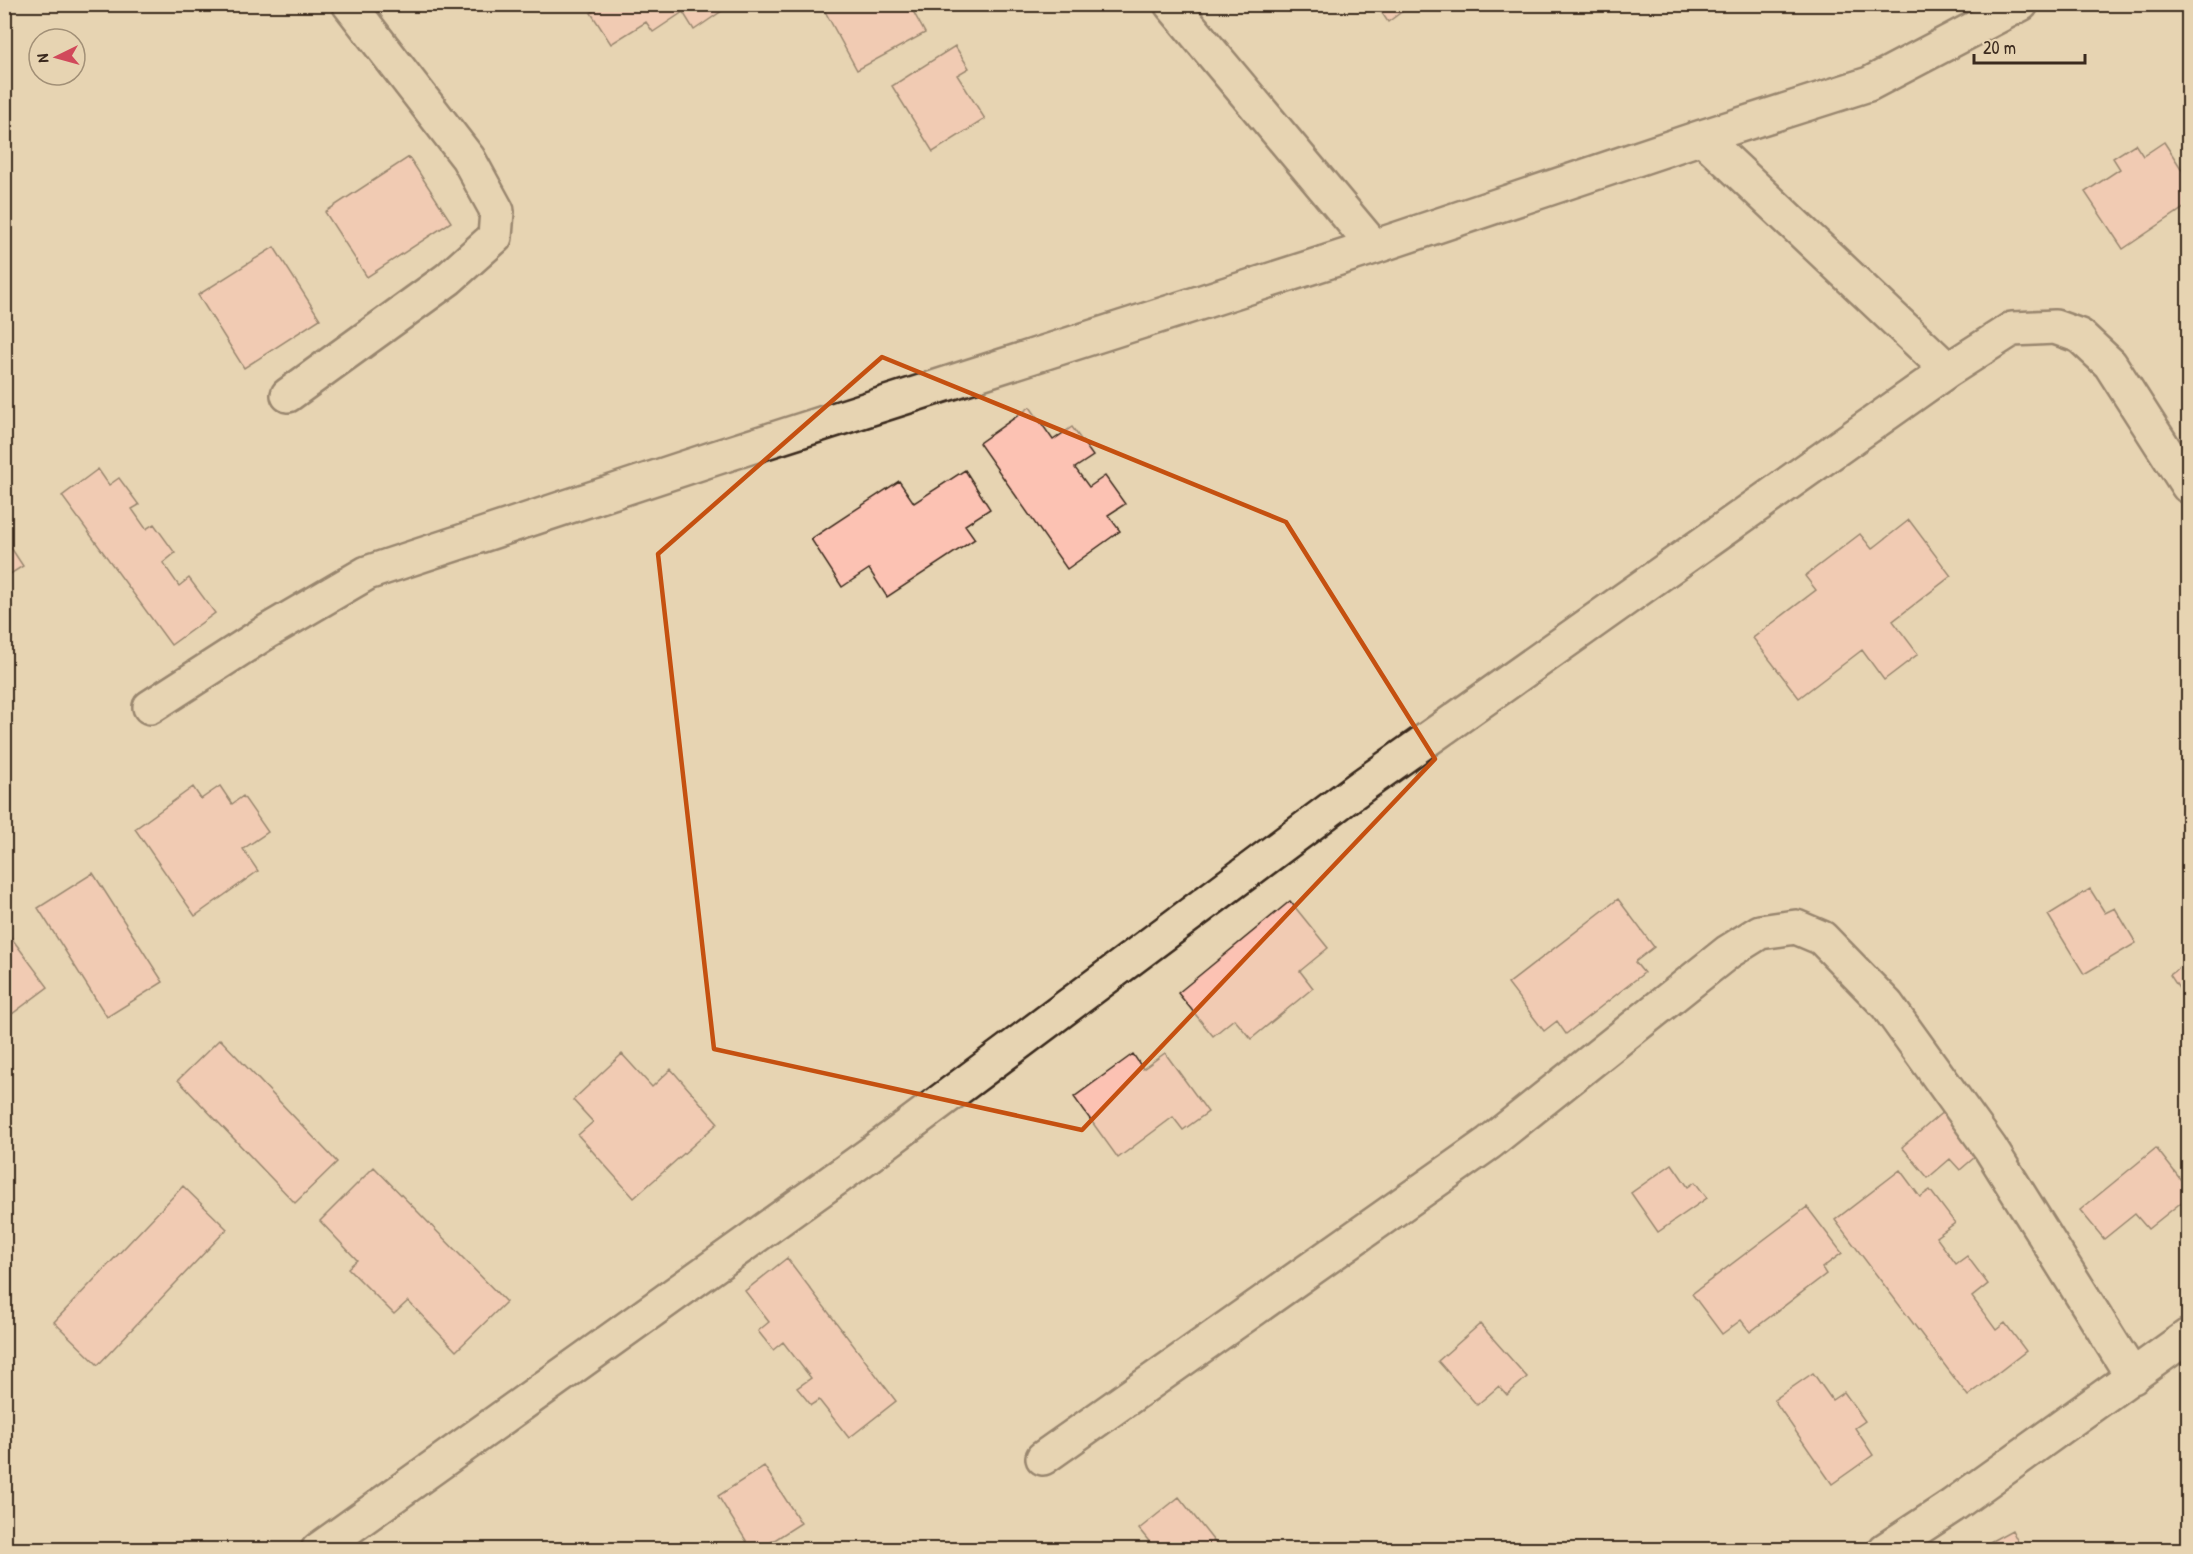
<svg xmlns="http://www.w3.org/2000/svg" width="2193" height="1554" font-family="'Patrick Hand',sans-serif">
	<rect width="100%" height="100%" fill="#e7d4b2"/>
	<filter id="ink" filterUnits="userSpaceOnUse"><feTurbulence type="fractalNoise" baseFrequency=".0167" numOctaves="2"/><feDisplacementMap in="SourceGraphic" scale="12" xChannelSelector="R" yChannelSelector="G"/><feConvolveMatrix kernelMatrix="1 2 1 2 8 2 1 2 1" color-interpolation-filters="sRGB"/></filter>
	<g filter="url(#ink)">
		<path fill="#fcc2b3" stroke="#3b2a1e" stroke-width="1.5" d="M603,4H732L694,30L683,12L653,32L646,22L611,44L591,13Z
			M821,4H909L925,33L857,70Z
			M1376,4H1412L1388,22Z
			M955,46L969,68L957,75L985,119L933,152L892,86Z
			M2164,142L2188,179V205L2123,249L2085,192L2120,169L2113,158L2135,144L2143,156Z
			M409,157L451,222L367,277L325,212Z
			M274,247L320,319L244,368L198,295Z
			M1030,407L1053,440L1072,427L1093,456L1075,468L1089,487L1105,476L1125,504L1108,515L1120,531L1067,569L979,443Z
			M98,469L109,485L119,478L139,505L132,509L146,529L154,524L175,553L163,563L179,586L189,578L215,613L171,645L62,496Z
			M965,470L990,509L965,525L975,539L887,597L869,569L842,587L811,539L899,481L914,503Z
			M1909,520L1951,576L1893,621L1918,654L1884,680L1862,650L1799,698L1753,638L1816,590L1805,576L1860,534L1872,549Z
			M4,537L23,566L4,578Z
			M220,786L232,804L243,796L268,832L243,849L258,871L195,916L135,829L193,787L201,799Z
			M93,873L163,982L107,1017L38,908Z
			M2090,889L2105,913L2115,908L2136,943L2084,974L2048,915Z
			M1618,899L1654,947L1635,962L1644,973L1566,1034L1557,1021L1544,1031L1508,984Z
			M1290,901L1328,948L1300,971L1313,988L1251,1039L1234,1019L1213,1036L1178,993Z
			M4,928L48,987L4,1020Z
			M2188,962V1002L2170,975Z
			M220,1039L337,1162L295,1203L178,1080Z
			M1165,1053L1208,1112L1183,1130L1173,1117L1118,1158L1074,1097L1133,1054L1143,1069Z
			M622,1054L652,1087L671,1069L718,1123L634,1198L578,1135L593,1122L573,1100Z
			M1945,1110L1982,1151L1960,1170L1950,1159L1928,1178L1902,1147Z
			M2156,1148L2188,1189V1197L2148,1229L2135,1214L2104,1239L2080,1210Z
			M1672,1164L1688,1187L1695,1182L1707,1198L1658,1232L1631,1193Z
			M374,1167L506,1302L456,1351L408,1301L394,1314L348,1268L357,1260L320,1221Z
			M1900,1170L1920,1197L1930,1190L1955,1223L1936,1237L1956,1264L1967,1256L1988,1284L1972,1297L1996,1330L2005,1323L2026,1351L1968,1396L1835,1220Z
			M183,1186L227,1229L98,1365L54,1322Z
			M1807,1207L1842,1253L1822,1268L1826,1274L1750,1332L1741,1320L1722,1334L1692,1294Z
			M787,1258L896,1401L849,1438L819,1400L811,1405L797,1388L811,1378L783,1342L773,1350L758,1331L769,1322L745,1291Z
			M1480,1324L1527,1377L1507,1395L1499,1386L1477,1405L1438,1361Z
			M1813,1373L1832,1400L1844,1392L1865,1421L1855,1428L1873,1455L1832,1484L1774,1400Z
			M764,1466L801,1523L759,1550H752L718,1496Z
			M1179,1497L1221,1550H1146L1152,1545L1139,1529Z
			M2012,1530L2022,1550H1975Z"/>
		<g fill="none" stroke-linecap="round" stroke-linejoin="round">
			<g stroke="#3b2a1e" stroke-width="38">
				<path id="street" d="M1171,4L1374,247
					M1702,137L1869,84L2021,4
					M288,395L448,279L495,237L497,211L468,158L349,4
					M150,707L268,631L367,573L715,458L1374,247L1702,137L1948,370
					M1043,1458L1489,1143L1728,952L1760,932L1796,927L1822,938L1887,1005L1990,1148L2133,1377
					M318,1550L869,1155L1363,785L1948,370L2012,329L2055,327L2080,336L2110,364L2188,486
					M1885,1550L1952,1506L2188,1336"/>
			</g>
			<use href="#street" stroke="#e7d4b2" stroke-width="33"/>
		</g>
	</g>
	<path d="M0 0H2193V1554H0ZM882,357L1286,522L1435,759L1082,1130L714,1049L658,554Z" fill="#e7d4b2" fill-opacity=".55" fill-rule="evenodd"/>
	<path fill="none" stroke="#c55010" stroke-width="4.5" stroke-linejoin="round" d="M882,357L1286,522L1435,759L1082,1130L714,1049L658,554Z"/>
	<rect width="2193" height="1554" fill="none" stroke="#e7d4b2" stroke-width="24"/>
	<rect x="12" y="12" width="2169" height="1530" fill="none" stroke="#3b2a1e" stroke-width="2" filter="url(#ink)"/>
	<g transform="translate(57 57) rotate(265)"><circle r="28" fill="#e7d4b2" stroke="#a29077" stroke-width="1.5"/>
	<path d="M0-4.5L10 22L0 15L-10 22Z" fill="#d1495b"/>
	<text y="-9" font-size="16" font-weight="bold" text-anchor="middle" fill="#3b2a1e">N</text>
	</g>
	<path d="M1974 54v9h111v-9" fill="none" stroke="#3b2a1e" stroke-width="3"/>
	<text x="1983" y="54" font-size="18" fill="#3b2a1e" stroke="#e7d4b2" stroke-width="4.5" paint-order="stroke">20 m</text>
</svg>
